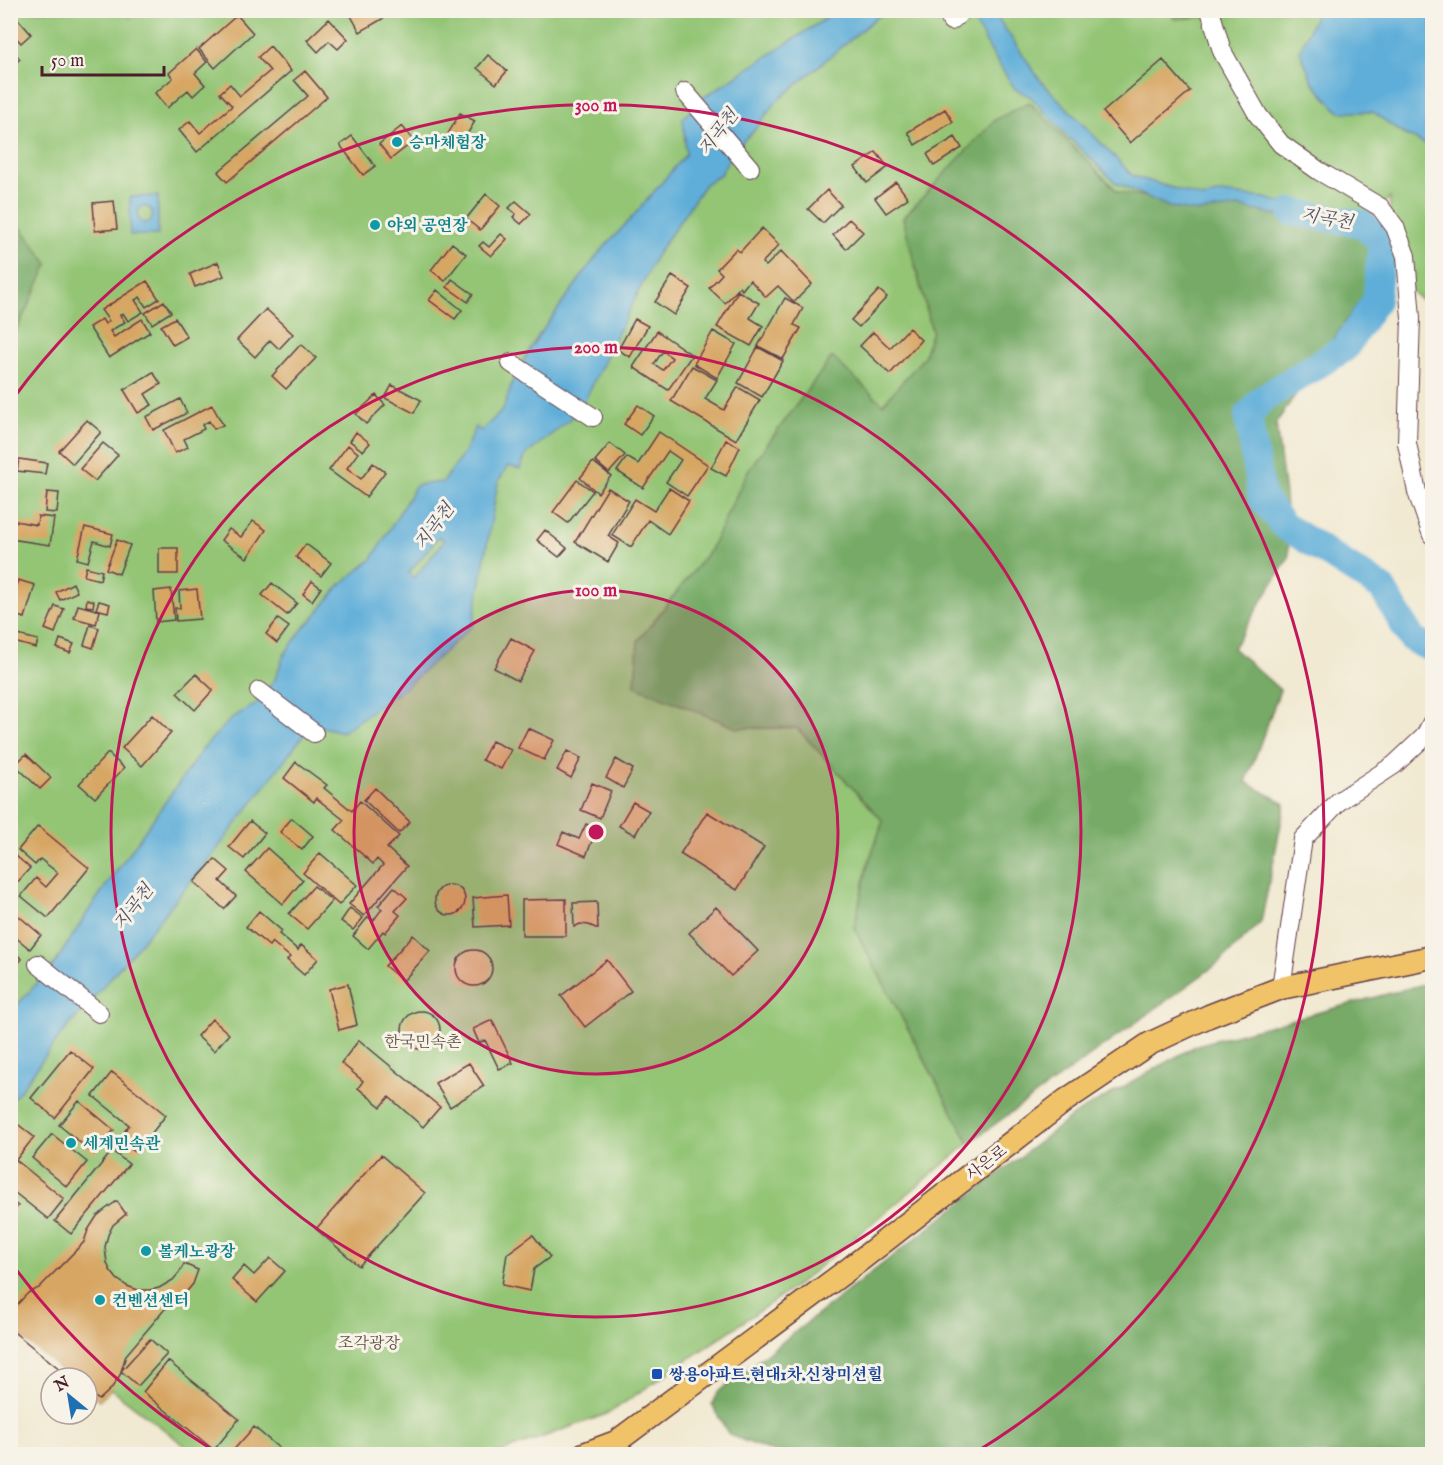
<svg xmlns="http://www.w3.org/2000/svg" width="1443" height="1465" font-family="'IM FELL English','Noto Serif KR',serif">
	<rect width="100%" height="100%" fill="#f7f3e8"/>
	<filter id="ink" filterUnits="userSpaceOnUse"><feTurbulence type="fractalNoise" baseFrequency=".0167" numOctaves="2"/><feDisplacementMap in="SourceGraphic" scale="12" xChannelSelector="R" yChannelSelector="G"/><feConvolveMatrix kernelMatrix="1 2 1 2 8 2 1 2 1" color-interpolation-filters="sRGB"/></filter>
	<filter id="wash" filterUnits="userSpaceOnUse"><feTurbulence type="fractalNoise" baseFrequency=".008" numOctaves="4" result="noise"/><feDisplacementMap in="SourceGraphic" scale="24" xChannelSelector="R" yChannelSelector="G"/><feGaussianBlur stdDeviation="1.35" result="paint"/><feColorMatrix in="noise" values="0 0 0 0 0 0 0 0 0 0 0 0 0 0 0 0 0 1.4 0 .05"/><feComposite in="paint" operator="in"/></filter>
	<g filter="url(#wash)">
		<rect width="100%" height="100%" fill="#f1e9d1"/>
		<path fill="#93c575" stroke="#6e7250" stroke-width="1.5" d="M140,10H1171L1174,19L1237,13V10L1432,11V310L1397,278L1389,235L1390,197L1371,218L1339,210L1289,221L1219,217L1118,192L1029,102L903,218L932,331L924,357L883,405L832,358L749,469L710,550L638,641L737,728H797L883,821L867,867L854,928L969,1143L796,1286L609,1413L496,1454H196L111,1389L99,1400L87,1391V1378H71L11,1329L10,342L48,264L11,214V11H121L131,18Z"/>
		<path fill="#76aa66" stroke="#606448" stroke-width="1.5" d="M1171,11H1237V14L1174,19Z
			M1029,102L1118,192L1183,203L1253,205L1364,224L1378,274L1276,423L1285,495L1289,557L1233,648L1280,690L1246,782L1285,804L1261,922L1220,962L969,1143L854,928L867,867L883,821L797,728H737L635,686L638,641L710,550L749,469L832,357L883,404L924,357L932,331L903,218L995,120Z
			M11,214L48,264L11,342Z
			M1428,983H1432V1454H779L729,1435L712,1405L718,1392L1074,1115L1197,1045Z"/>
		<path fill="#5faed9" stroke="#546682" stroke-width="1.5" fill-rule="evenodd" d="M837,11H890L877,17L776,102L753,132L743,141L730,157L720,175L705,184L656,256L579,412L526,455L520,469L508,466L498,482L473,625L407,686L342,732L312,724L218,848L133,952L61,1035L19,1092L11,1100V1012L56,962L91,907L205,746L233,717L255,705L275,679L284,655L304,627L312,620L340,585L372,559L416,485L443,482L462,456L476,427L481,431L503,410L515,374L537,338L598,254L635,214L686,154L683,118L701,99ZM439,536L444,541L414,578L409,573Z
			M968,11H993L1040,80L1133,176L1204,198L1220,193L1265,198L1299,208L1337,216L1317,221L1277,215L1240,207L1198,212L1169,207L1115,182L1067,136L1031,97L1015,89L995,58Z
			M1317,11H1432V152L1427,145L1402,133L1373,112H1339L1313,83L1300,51Z
			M158,196V235H130V197ZM143,206L149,208L152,211V220C148,223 146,224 141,222L138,217V210Z"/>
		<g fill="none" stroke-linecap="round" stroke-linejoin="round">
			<path stroke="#5faed9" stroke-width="28" d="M1292,212L1364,224L1382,244L1376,300L1345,348L1262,399L1248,416L1262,498L1283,525L1382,588L1412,639L1432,649"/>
		</g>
		<g id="blocks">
			<path fill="#d7a664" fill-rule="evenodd" d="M361,10H386L389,15L360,32L351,16Z
				M12,12L31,34L21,43L10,31V13Z
				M237,15L253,33L215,68L199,49Z
				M329,19L348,39L338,49L329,41L318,52L307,40Z
				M270,46L291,71L197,152L179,130L190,121L200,133L232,106L220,93L230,84L240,96L270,71L258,57Z
				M196,49L207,62L195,73L205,85L193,96L188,90L167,108L155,93L173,78L169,73Z
				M12,50L20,59L10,68V52Z
				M488,55L507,71L496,84L477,68Z
				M1163,60L1190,91L1130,143L1103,112Z
				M305,71L327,97L227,182L218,172L308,96L294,80Z
				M945,109L953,122L915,145L908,132Z
				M460,113L475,121L462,143L448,134Z
				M402,126L414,141L391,159L379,144Z
				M352,136L375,166L363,175L340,145Z
				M955,137L962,148L934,166L927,154Z
				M876,152L888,167L867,183L855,167Z
				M896,182L908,198L886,213L875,198Z
				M827,190L841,205L823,223L808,209Z
				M486,194L500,206L480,230L466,219Z
				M114,201L117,229L95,231L93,203Z
				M516,201L531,214L521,224L513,217L516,214L509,208Z
				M849,219L863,232L846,249L833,235Z
				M762,228L779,245L762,263L766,266L781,251L812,284L794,302L778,286L766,297L750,280L742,290L740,287L725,303L709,288L722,274L717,269L736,249L740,252Z
				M501,234L507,239L491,256L479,246L483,242L489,247Z
				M452,243L466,254L445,281L431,270Z
				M218,262L224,276L195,287L190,274Z
				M672,276L691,288L674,315L655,302Z
				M452,279L473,294L468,302L447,287Z
				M147,281L159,299L146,307L140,297L135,300L143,312L128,321L123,313L120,315L125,322L110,331L114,337L142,319L150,332L109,358L89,327L102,319L105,324L109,321L101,310Z
				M437,290L462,310L455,319L429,300Z
				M879,290L887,297L859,327L851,320Z
				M738,291L759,303L750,318L763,326L751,346L717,327Z
				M785,298L803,308L794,325L801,328L783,359L758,346Z
				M164,301L171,312L152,324L145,313Z
				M266,309L293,334L279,349L270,340L255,357L237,340Z
				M175,318L187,337L173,345L161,326Z
				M635,319L648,326L630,357L618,350Z
				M909,328L921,340L890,374L860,346L873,332L890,348Z
				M657,331L692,355L668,390L633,367ZM663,351L672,358L663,370L654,364Z
				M713,331L736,344L717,378L694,364Z
				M301,344L316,358L286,389L272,376Z
				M758,347L783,361L762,397L738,383Z
				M692,366L717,380L705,399L724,410L738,387L760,400L736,440L671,401Z
				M153,372L161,384L145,394L152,405L138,413L124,390Z
				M392,385L421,400L414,413L385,398Z
				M376,395L385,405L366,424L356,414Z
				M180,399L187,413L153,430L146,417Z
				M212,405L223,425L214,429L209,421L202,425L204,429L184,439L188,447L175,453L164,430Z
				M638,405L654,416L640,435L624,424Z
				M87,420L101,432L73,464L59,451Z
				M356,432L370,443L363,451L350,441Z
				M659,432L708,465L687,496L666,482L681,460L668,451L643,488L617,471L627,457L638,464Z
				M726,440L740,447L726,476L711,468Z
				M103,443L118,455L95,481L80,469Z
				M610,443L625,455L609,473L595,461Z
				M348,445L358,453L347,468L361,479L373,463L385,472L366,497L329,470Z
				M19,459L47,463L45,474L17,471Z
				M593,462L611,476L598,493L580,478Z
				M577,480L593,491L568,523L553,512Z
				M608,488L629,501L608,536L619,543L608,562L575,542Z
				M669,488L689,501L668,534L648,520L631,547L612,535L635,499L654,511Z
				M47,492L59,493L57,513L45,512Z
				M38,516L54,518L50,545L10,539V520L37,525Z
				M253,521L266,530L247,558L221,540L229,529L241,537Z
				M85,527L113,534L110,546L94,541L88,562L77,559Z
				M545,530L567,548L559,557L537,540Z
				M117,540L130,545L119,574L106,569Z
				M306,544L331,563L321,576L296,557Z
				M159,548H178V574H159Z
				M86,567L102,571L100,580L84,576Z
				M18,580L35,585L25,618L10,614V606Z
				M312,581L321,588L312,601L303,594Z
				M73,583L77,592L60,600L56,592Z
				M272,583L297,603L287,615L262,595Z
				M171,589L174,620L156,622L154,591Z
				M197,589L200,619L176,621L175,608H180L179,591Z
				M87,599L94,601L93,607L86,606Z
				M99,601L110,604L108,612L96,609Z
				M78,605L100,611L96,624L74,618Z
				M55,606L64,609L55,633L45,629Z
				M278,619L289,627L277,643L266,634Z
				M90,625L99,628L93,648L84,645Z
				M10,633L38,640L36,648L10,641Z
				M511,638L535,651L518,681L494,668Z
				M60,639L74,644L70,653L57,648Z
				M196,674L213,690L195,710L177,693Z
				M152,715L171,733L142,766L122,748Z
				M528,728L554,740L544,760L518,748Z
				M492,741L511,750L501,769L482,760Z
				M567,751L581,758L571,778L557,770Z
				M108,753L124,768L95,798L79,784Z
				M26,754L51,778L40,789L15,765Z
				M616,759L633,769L623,788L606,778Z
				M296,762L327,785L324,788L352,811L360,801L399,836L387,848L407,866L364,916L349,904L383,865L377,859L373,864L335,830L344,820L316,798L314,802L284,778Z
				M592,783L611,791L600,818L581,810Z
				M375,788L410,822L399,833L364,800Z
				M633,802L649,811L635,835L619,826Z
				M707,812L764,847L737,890L680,854Z
				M292,818L313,836L302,850L280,832Z
				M250,821L265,833L244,859L229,847Z
				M586,824L597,829L586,856L558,844L563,832L579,839Z
				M38,826L89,868L48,918L21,896L36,878L46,887L58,873L40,859L35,865L18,850Z
				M267,848L303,880L283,904L246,872Z
				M320,853L357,885L339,905L303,873Z
				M16,856L30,868L10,891V862Z
				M215,859L229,871L220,881L236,896L224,909L194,882Z
				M435 900a15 15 0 1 1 30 0a15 15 0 1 1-30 0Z
				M314,886L332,901L307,929L289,914Z
				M394,887L407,898L395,911L400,915L385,933L383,931L368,949L353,936L368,917L373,921L382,909L378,906Z
				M507,895L509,925L475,927L473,898Z
				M566,899V936H522V900Z
				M597,902L598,929L589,925L580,924L574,927L573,903Z
				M716,907L758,951L731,976L689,933Z
				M350,908L363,918L353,930L341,921Z
				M13,911L41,935L30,949L10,933V913Z
				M259,911L282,931L279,934L298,950L301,945L318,959L304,975L287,960L290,957L272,942L269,946L246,927Z
				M413,935L430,951L403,981L385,966Z
				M10,948L22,959L10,972Z
				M456 968a18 18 0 1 1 36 0a18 18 0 1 1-36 0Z
				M607,960L631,991L585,1027L561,996Z
				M348,984L357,1025L339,1030L329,989Z
				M402 1030a19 19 0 1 1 38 0a19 19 0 1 1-38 0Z
				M212,1019L229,1034L214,1051L197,1036Z
				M492,1020L513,1063L499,1069L485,1040L479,1043L473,1029Z
				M359,1040L440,1107L423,1127L389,1097L381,1107L358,1088L363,1081L341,1063Z
				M70,1050L94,1069L55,1118L31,1098Z
				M469,1063L484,1086L450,1107L435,1083Z
				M112,1072L166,1115L136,1153L119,1139L129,1125L93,1096Z
				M79,1101L114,1130L94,1154L59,1125Z
				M15,1122L34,1137L16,1160L64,1199L48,1219L10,1189V1127Z
				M52,1134L87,1162L67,1187L32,1158Z
				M112,1151L129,1164L71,1234L55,1221Z
				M381,1155L425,1193L359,1266L316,1229Z
				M10,1200L18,1206L10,1215Z
				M117,1201L126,1214L113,1225L108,1235L105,1247L107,1263L110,1270L117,1279L127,1286L138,1290H149L159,1288L173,1280L179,1273L184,1264L198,1270L193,1284L182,1297L164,1310L126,1355L120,1375L111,1389L99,1400L87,1391V1378H71L10,1329V1312L28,1293L39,1288L84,1242L88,1230L97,1216L107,1208Z
				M533,1235L550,1257L534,1269L530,1291L502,1285L507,1254Z
				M270,1258L285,1271L257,1302L232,1280L244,1266L254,1275Z
				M150,1339L167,1354L138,1386L121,1371Z
				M168,1361L239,1419L214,1450L143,1392Z
				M254,1427L286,1454H230Z"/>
		</g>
	</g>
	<g filter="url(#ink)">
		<use href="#blocks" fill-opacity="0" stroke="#633d44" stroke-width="1.5"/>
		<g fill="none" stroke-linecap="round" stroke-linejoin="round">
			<g stroke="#633d44" stroke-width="20">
				<path id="minor" d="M1210,10L1222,51L1258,115L1281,144L1319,171L1380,207L1395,227L1406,256L1411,318L1407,443L1417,492L1432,535
					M951,21L963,10
					M685,92L750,168
					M511,363L593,417
					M259,691L314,733
					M38,964L99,1013
					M1281,988L1303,839L1339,801L1394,765L1425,736L1432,722"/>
			</g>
			<g stroke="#633d44" stroke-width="25">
				<path id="major" d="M584,1454L616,1442L850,1268L1066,1100L1149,1044L1209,1016L1281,988L1432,957"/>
			</g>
			<use href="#minor" stroke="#fff" stroke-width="18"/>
			<use href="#major" stroke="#f1c369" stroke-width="22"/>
		</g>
	</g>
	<circle cx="596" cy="832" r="242" fill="#c2185b" fill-opacity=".12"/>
	<g fill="none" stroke="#c2185b" stroke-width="3">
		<circle cx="596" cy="832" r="242"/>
		<circle cx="596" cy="832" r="485"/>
		<path d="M216 1452A727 727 0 0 1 12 1264M12 400A727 727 0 1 1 976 1452"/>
	</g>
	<g fill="#0f9aa8" stroke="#f7f3e8" stroke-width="2">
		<circle cx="397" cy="142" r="6"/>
		<circle cx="375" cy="225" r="6"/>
		<circle cx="71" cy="1143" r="6"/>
		<circle cx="146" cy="1251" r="6"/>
		<circle cx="100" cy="1300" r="6"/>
	</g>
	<rect fill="#1a4fb4" stroke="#f7f3e8" stroke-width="2" x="651" y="1368" width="12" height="12" rx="3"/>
	<g text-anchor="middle" stroke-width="6" stroke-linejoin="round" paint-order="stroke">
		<g font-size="16" font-weight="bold" fill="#0d838f" stroke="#f7f3e8" text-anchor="start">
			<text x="409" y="148">승마체험장</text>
			<text x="387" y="231">야외 공연장</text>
			<text x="83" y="1149">세계민속관</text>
			<text x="158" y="1257">볼케노광장</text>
			<text x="112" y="1306">컨벤션센터</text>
		</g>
		<g font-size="16" fill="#605141" stroke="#f7f3e8">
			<text x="423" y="1047">한국민속촌</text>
			<text x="369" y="1348">조각광장</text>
		</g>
		<g font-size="16" fill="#4a1f2b" stroke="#f7f3e8">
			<text transform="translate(986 1162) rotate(-38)" y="6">사은로</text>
		</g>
		<g font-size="16" font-weight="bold" fill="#164399" stroke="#f7f3e8" text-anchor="start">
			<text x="669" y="1380">쌍용아파트.현대1차.신창미션힐</text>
		</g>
		<g font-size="18" font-style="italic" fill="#515168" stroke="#f7f3e8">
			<text transform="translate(718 132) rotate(-52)" y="6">지곡천</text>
			<text transform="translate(1327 218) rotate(10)" y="6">지곡천</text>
			<text transform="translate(434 526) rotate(-53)" y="6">지곡천</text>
			<text transform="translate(133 907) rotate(-52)" y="6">지곡천</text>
		</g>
	</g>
	<circle cx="596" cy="832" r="9" fill="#c2185b" stroke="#f7f3e8" stroke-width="3"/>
	<g font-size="18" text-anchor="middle" font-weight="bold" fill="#c2185b" stroke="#f7f3e8" stroke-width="6" stroke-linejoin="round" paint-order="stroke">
		<text x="596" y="111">300 m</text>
		<text x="596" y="353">200 m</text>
		<text x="596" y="596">100 m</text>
	</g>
	<rect width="1443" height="1465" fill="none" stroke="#f7f3e8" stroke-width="36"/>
	<g transform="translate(69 1396) rotate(330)"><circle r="28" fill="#f7f3e8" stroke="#b29e9c" stroke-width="1.5"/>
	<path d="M0-4.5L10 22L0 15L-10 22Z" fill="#1f6fb2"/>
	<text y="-9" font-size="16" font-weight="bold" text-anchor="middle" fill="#4a1f2b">N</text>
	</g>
	<path d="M42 66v9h122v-9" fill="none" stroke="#4a1f2b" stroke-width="3"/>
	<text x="51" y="66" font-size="18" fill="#4a1f2b" stroke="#f7f3e8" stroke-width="4.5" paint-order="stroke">50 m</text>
</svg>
